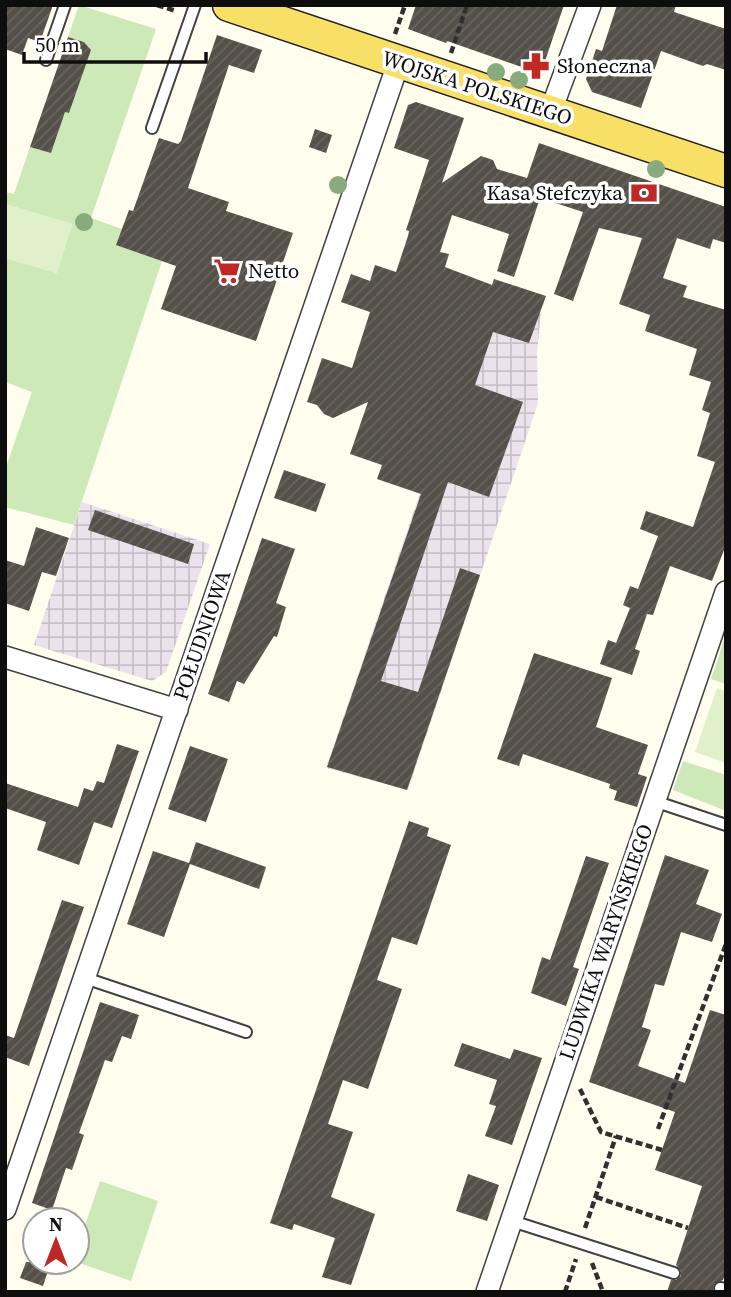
<svg xmlns="http://www.w3.org/2000/svg" width="731" height="1297" font-family="'Source Serif 4',serif">
	<defs>
		<pattern id="industrial-grid" width="8" height="8" patternUnits="userSpaceOnUse" patternTransform="scale(1.75)"><rect width="8" height="8" fill="#ece2ec"/><path d="M0 4h8M4 0v8" fill="none" stroke="#c9c1c9"/></pattern>
		<pattern id="building-hatch" width="6" height="6" patternUnits="userSpaceOnUse" patternTransform="scale(1.75)"><rect width="6" height="6" fill="#56504a"/><path d="M-1 1l2-2M0 6l6-6M5 7l2-2" fill="none" stroke="#696560"/></pattern>
	</defs>
	<rect width="100%" height="100%" fill="#fffdee"/>
	<path fill="url(#industrial-grid)" d="M488 294 541 312 537 352 538 403 408 790 326 768Z
		M82 502 210 544 166 672 152 681 34 645Z"/>
	<path fill="#cee9b8" d="M79 5 156 29 91 218 122 229 117 245 162 261 74 525 5 507V470L32 392 5 382V258L57 273 72 224 5 204V192L14 194 30 147 51 153 58 133 37 126 45 105 69 113 91 50 84 42 68 37Z
		M726 634V684L711 679Z
		M683 761 726 775V811L673 790Z
		M100 1181 158 1201 131 1281 76 1262 77 1249Z"/>
	<path fill="#e0f0ca" d="M5 204 72 224 57 273 5 258Z
		M717 688 726 691V763L695 752Z"/>
	<path fill="url(#building-hatch)" d="M5 5H53L40 42 28 38 22 55 5 49Z
		M416 5H564L543 67 533 71 447 41 446 43 408 29Z
		M617 5H676L674 12 726 29V70L707 64 703 66 661 51 641 108 592 92 586 79 596 49 602 51Z
		M217 35 262 50 254 73 229 65 188 188 229 202 226 211 293 233 256 341 161 309 176 266 116 245 129 210 133 211 159 138 178 144 181 141Z
		M68 37 84 42 91 50 69 113 65 112 51 153 30 147Z
		M416 102 464 118 442 183 481 156 493 160 497 169 527 178 539 143 726 207V243L713 239 710 249 677 238 663 278 687 286 683 297 726 310V545L712 581 670 566 653 615 647 614 635 649 640 651 632 675 600 664 608 640 616 643 630 608 623 605 630 586 638 589 658 536 640 529 646 511 693 527 715 462 697 456 710 413 702 410 711 382 689 375 697 349 645 331 650 315 619 304 642 238 599 228 573 301 554 294 583 212 540 198 514 277 497 271 509 234 452 215 440 252 449 254 445 267 492 285 494 279 546 296 529 343 493 332 475 385 523 402 489 497 448 482 381 681 418 692 460 568 480 575 407 790 327 767 421 494 377 479 382 465 350 454 368 402 333 418 324 414 317 405 307 402 322 358 352 368 370 312 341 302 351 274 370 281 375 265 396 272 408 236 409 231 406 230 429 160 394 148 408 105Z
		M315 129 332 135 326 153 309 147Z
		M284 470 326 484 316 512 274 498Z
		M95 510 194 544 188 564 88 530Z
		M36 527 69 538 56 576 42 572 29 611 5 603V560L24 566Z
		M262 538 295 549 276 603 286 607 277 637 274 636 244 684 237 681 229 702 208 694Z
		M534 653 612 678 596 727 648 745 638 774 647 777 637 807 614 800 617 791 609 788 610 784 523 754 519 766 497 759Z
		M117 744 139 751 112 828 94 822 79 865 37 850 46 822 5 808V783L78 807 84 788 93 791 97 781 104 783Z
		M190 746 228 759 206 822 168 809Z
		M409 821 429 828 427 836 451 845 417 945 392 937 377 980 402 989 368 1089 343 1080 328 1124 353 1132 331 1197 375 1214 351 1285 322 1277 335 1238 294 1224 292 1230 270 1223Z
		M196 842 266 867 259 889 190 864 164 937 127 924 153 851 189 863Z
		M665 855 709 870 696 904 722 914 712 942 681 932 664 986 655 984 642 1027 651 1030 638 1066 685 1083 710 1010 726 1015V1271L723 1280 714 1284 713 1292H667L671 1280H676L681 1276V1271L676 1265 702 1186 655 1170 675 1112 589 1082Z
		M586 856 609 863 573 967 579 969 566 1006 531 993 542 957 550 960Z
		M62 900 84 907 29 1066 5 1057V1035L14 1038Z
		M100 1002 139 1015 131 1039 122 1036 112 1062 105 1060 79 1133 84 1135 72 1170 66 1168 52 1210 32 1203Z
		M462 1043 510 1059 514 1049 542 1058 512 1145 485 1136 496 1106 489 1104 497 1080 454 1066Z
		M468 1174 499 1185 487 1221 456 1211Z
		M26 1262H51L43 1286 20 1278Z"/>
	<g fill="none" stroke-linecap="round" stroke-linejoin="round">
		<defs>
			<path id="service" d="M46 60 65 5
				M152 128 195 5
				M654 801 726 825
				M85 978 246 1032
				M512 1221 674 1273
				M720 1288 726 1289"/>
			<path id="minor" d="M550 113 590 5
				M5 657 177 710
				M5 1209 399 61
				M487 1292 726 592"/>
			<path id="primary" d="M229 5 726 171"/>
		</defs>
		<use href="#service" stroke="#414141" stroke-width="14"/>
		<use href="#minor" stroke="#414141" stroke-width="24"/>
		<use href="#primary" stroke="#1f1f1f" stroke-width="35"/>
		<path stroke="#303030" stroke-width="4.5" stroke-dasharray="7 3.5" stroke-linecap="butt" d="M157 5 176 11
			M395 34 405 5
			M451 53 467 5
			M580 1089 601 1132 662 1150
			M658 1129 726 944
			M596 1197 688 1228
			M585 1228 616 1136
			M592 1263 603 1292
			M565 1292 576 1259"/>
		<use href="#service" stroke="#fff" stroke-width="10"/>
		<use href="#minor" stroke="#fff" stroke-width="21"/>
		<use href="#primary" stroke="#f8df65" stroke-width="32"/>
	</g>
	<g fill="#89aa7c">
		<circle cx="496" cy="72" r="9"/>
		<circle cx="519" cy="80" r="9"/>
		<circle cx="656" cy="169" r="9"/>
		<circle cx="338" cy="185" r="9"/>
		<circle cx="84" cy="222" r="9"/>
	</g>
	<defs>
		<symbol id="pharmacy-bare" viewBox="-9 -9 18 18"><path d="M-2-6h4v4h4v4h-4v4h-4v-4h-4v-4h4Z" fill="#be2825" stroke="#fff" stroke-width="2.5" paint-order="stroke"/></symbol>
		<symbol id="bank-bare" viewBox="-9 -9 18 18"><path d="M-6-4H6V4H-6ZM0-2.3a2.3 2.3 0 1 0 0 4.6a2.3 2.3 0 1 0 0-4.6Z" fill="#be2825" stroke="#fff" stroke-width="2.5" paint-order="stroke"/></symbol>
		<symbol id="supermarket-bare" viewBox="-9 -9 18 18"><path d="M-6-5.5h2.5l.6 2H6L4.5 2H-2.5L-4.4-4H-6ZM-1.5 3.2a1.3 1.3 0 1 0 .1 0ZM3 3.2a1.3 1.3 0 1 0 .1 0Z" fill="#be2825" stroke="#fff" stroke-width="2.5" paint-order="stroke"/></symbol>
	</defs>
	<g fill-rule="evenodd">
		<use href="#pharmacy-bare" x="517" y="47" width="38" height="38"/>
		<use href="#bank-bare" x="625" y="174" width="38" height="38"/>
		<use href="#supermarket-bare" x="208" y="252" width="38" height="38"/>
	</g>
	<g text-anchor="middle" stroke-width="7" stroke-linejoin="round" paint-order="stroke">
		<g font-size="21" fill="#0e0e0e" stroke="#fff" text-anchor="start">
			<text x="557" y="73">Słoneczna</text>
			<text x="623" y="200" text-anchor="end">Kasa Stefczyka</text>
			<text x="248" y="278">Netto</text>
		</g>
		<g font-size="21" fill="#0e0e0e" stroke="#fff">
			<text transform="translate(477 88) rotate(18)" y="7">WOJSKA POLSKIEGO</text>
			<text transform="translate(202 635) rotate(-71)" y="7">POŁUDNIOWA</text>
			<text transform="translate(606 942) rotate(-71)" y="7">LUDWIKA WARYŃSKIEGO</text>
		</g>
	</g>
	<rect width="731" height="1297" fill="none" stroke="#0e0e0e" stroke-width="14"/>
	<g transform="translate(56 1241)"><circle r="33" fill="#ffffff" stroke="#9f9f9f" stroke-width="2"/>
	<path d="M0-5L12 26L0 18L-12 26Z" fill="#be2825"/>
	<text y="-10" font-size="19" font-weight="bold" text-anchor="middle" fill="#0e0e0e">N</text>
	</g>
	<path d="M24 52v10h182v-10" fill="none" stroke="#0e0e0e" stroke-width="3.5"/>
	<text x="35" y="52" font-size="21" fill="#0e0e0e" stroke="#ffffff" stroke-width="5" paint-order="stroke">50 m</text>
</svg>
